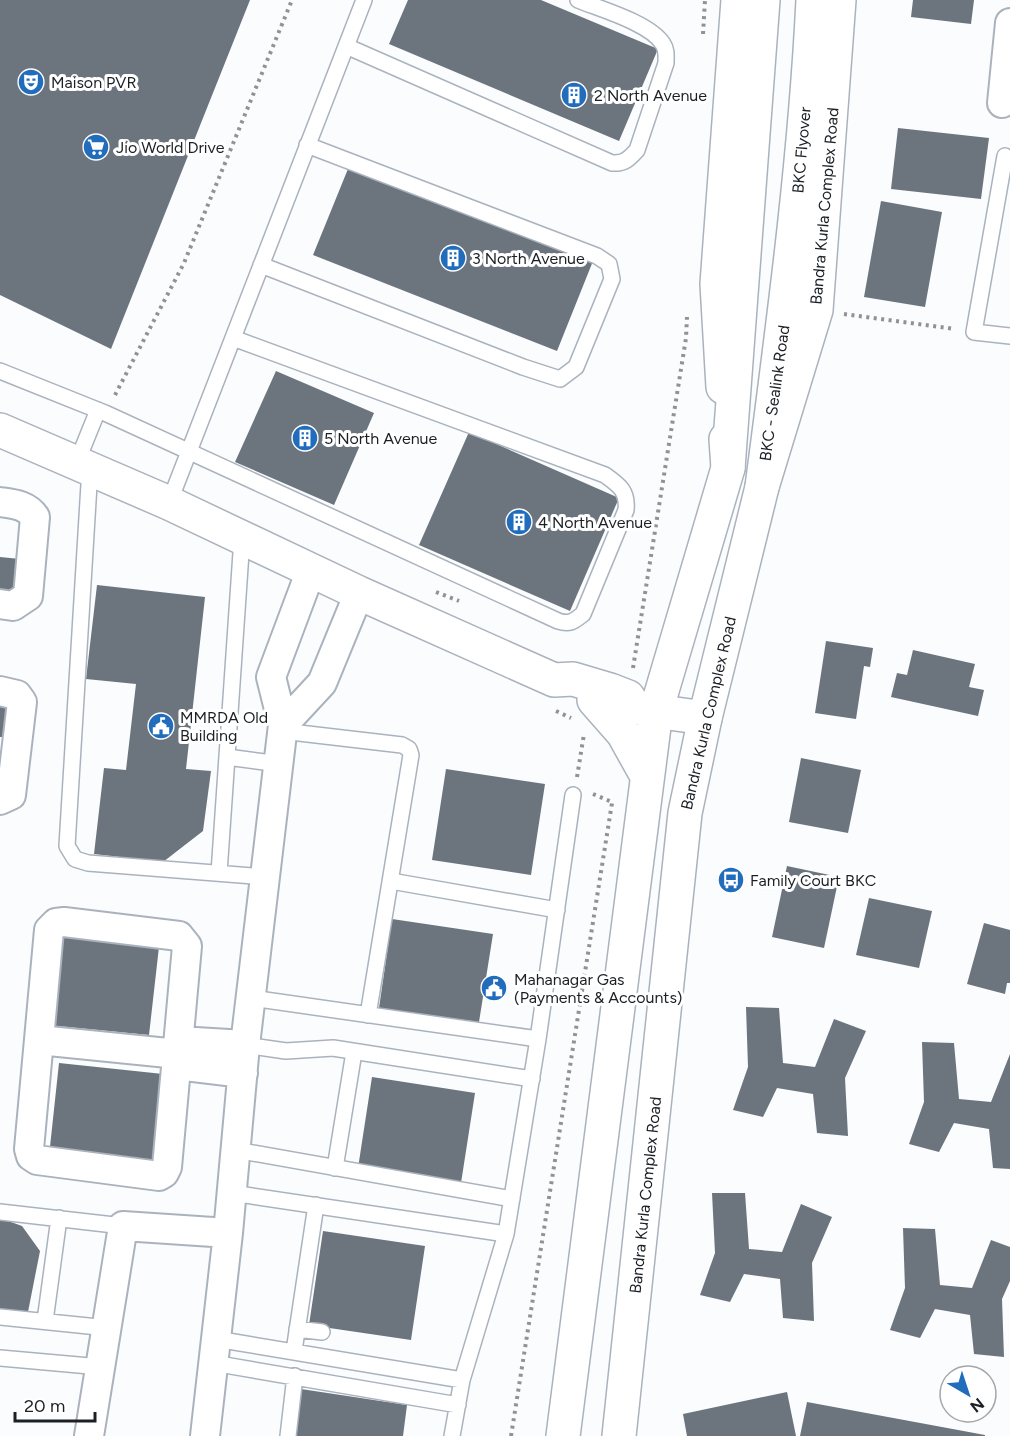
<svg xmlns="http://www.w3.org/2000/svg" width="1010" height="1436" font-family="Figtree,sans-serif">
	<rect width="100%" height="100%" fill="#fafcfe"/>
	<path fill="#6c747e" d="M0 0H250L111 349 0 295Z
		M408 0H541L658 49 619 141 389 44Z
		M913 0H974L971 24 911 17Z
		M898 128 989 138 981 199 891 189Z
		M350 164 593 261 557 351 313 255Z
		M881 201 942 212 925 307 864 297Z
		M276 371 374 413 334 505 235 462Z
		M469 432 619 498 570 611 419 545Z
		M0 557 20 559 16 592 0 590Z
		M97 585 205 597 186 769 211 771 203 831 163 862 94 854 104 768 126 770 136 684 86 679Z
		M826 641 873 648 870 667 864 666 856 719 815 713Z
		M913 650 975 664 969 687 984 690 978 716 891 697 897 673 907 675Z
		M0 699 12 701 8 737H0Z
		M801 758 861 770 848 833 789 822Z
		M446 769 545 784 531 875 432 860Z
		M787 866 839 877 824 948 772 937Z
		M869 898 932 911 919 968 856 955Z
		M392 919 493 934 479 1022 379 1008Z
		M984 923 1010 930V983H1007L1005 994 967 984Z
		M58 928 160 938 149 1035 47 1025Z
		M746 1007 779 1008 783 1063 815 1067 834 1019 866 1031 845 1078 848 1136 817 1133 813 1094 777 1088 763 1117 733 1110 748 1067Z
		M922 1042 954 1043 959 1099 991 1102 1010 1054V1169L993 1168 989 1129 954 1123 939 1152 909 1144 924 1102Z
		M59 1063 163 1074 153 1166 49 1156Z
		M372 1077 475 1093 461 1183 358 1168Z
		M712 1193H745L749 1249 782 1252 801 1204 832 1217 812 1263 814 1321 783 1318 780 1279 744 1274 730 1302 700 1295 715 1253Z
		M0 1218 22 1226 40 1251 27 1317 0 1313Z
		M903 1228 935 1229 940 1285 972 1288 991 1240 1010 1247V1281L1002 1299 1004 1357 974 1354 970 1315 935 1309 920 1338 890 1330 905 1288Z
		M323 1231 425 1246 411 1340 309 1325Z
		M301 1389 407 1405 403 1436H294Z
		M787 1392 796 1436H687L683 1414Z
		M807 1402 985 1435V1436H800Z"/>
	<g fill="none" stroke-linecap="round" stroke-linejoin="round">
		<defs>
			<path id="service" d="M346 46 612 163C624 164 629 159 637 150L666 63C666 56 667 50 663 44 650 23 600 9 578 0
				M1005 156 974 332 1010 336
				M261 265 523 367 560 379 576 367 612 279 609 264 597 256 307 145
				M0 371 105 413 558 621C570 625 574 621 583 614L626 510C628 491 619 485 605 475L233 338
				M77 462 98 410
				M90 468 67 846 75 859 88 863 266 877
				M169 503 364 0
				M282 731 402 745 409 749 411 755 368 1015
				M227 757 279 764
				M219 873 242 538
				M391 881 557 910
				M251 998 538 1039
				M245 1045 286 1051 333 1048 532 1079
				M236 1150 512 1199
				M335 1168 354 1052
				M232 1193 506 1234
				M0 1212 123 1226
				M0 1317 108 1328
				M45 1321 59 1218
				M297 1329 322 1332
				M216 1339 462 1380
				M294 1351 316 1205
				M0 1358 101 1367
				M213 1363 458 1405
				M288 1436 295 1376
				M452 1436 462 1380 506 1234 538 1039 573 795"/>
			<path id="minor" d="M1002 103 1010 23
				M0 502C14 504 27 505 35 517L28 596 13 606 0 604
				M0 691 17 695 22 702 11 795 0 800
				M283 725 322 683 359 593
				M64 922 179 936 187 946 167 1167 164 1173 159 1176 37 1160 31 1156 29 1149 49 930 56 923Z
				M39 1040 178 1054
				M179 1041 245 1045
				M177 1065 243 1073
				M89 1436 123 1226 228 1233
				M205 1436 228 1233 245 1045 283 725 271 677 311 570"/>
			<path id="tertiary" d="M0 430 169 503 359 593 554 680 573 679 610 690 628 697 633 705
				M630 706 633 705 647 710 705 718"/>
			<path id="primary" d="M723 387 717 284 738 0
				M594 700 623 733 647 776
				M563 1436 656 711 728 468 726 439
				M619 1436 685 813 705 718 762 487 816 310 839 0"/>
			<path id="motorway" d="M728 468 763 0
				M762 487C783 325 805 163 813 0"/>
		</defs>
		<use href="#service" stroke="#aab3bd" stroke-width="18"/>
		<use href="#minor" stroke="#aab3bd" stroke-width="32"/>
		<use href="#tertiary" stroke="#aab3bd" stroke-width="36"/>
		<use href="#primary" stroke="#aab3bd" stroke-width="36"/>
		<use href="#motorway" stroke="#aab3bd" stroke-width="36"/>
		<path stroke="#909396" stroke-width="4" stroke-dasharray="3 4.5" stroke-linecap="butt" d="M703 34 705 0
			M844 314 955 329
			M115 395 184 263 292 0
			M436 592 459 601
			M633 668 686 338 687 317
			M556 711 571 718
			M577 777 584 734
			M593 794 612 802
			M511 1436 612 803"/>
		<use href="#service" stroke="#fff" stroke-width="15"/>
		<use href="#minor" stroke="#fff" stroke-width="28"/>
		<use href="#tertiary" stroke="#fff" stroke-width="33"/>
		<use href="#primary" stroke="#fff" stroke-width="33"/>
		<use href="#motorway" stroke="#fff" stroke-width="33"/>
	</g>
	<defs>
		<symbol id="theatre-disc" viewBox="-11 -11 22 22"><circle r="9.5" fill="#216dbc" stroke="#fff"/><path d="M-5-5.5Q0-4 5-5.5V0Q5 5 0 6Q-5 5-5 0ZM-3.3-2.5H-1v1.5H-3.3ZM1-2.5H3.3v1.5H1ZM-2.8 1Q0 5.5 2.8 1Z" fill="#fff"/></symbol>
		<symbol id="building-disc" viewBox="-11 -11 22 22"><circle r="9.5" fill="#216dbc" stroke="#fff"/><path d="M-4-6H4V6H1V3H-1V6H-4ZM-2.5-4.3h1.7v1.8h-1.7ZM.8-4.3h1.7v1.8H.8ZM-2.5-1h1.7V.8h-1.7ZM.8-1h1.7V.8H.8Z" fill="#fff"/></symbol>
		<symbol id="supermarket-disc" viewBox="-11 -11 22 22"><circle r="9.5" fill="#216dbc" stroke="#fff"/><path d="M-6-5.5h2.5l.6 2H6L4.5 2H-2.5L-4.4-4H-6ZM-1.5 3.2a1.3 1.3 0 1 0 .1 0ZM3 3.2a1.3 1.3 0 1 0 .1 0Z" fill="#fff"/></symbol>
		<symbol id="civic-disc" viewBox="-11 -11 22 22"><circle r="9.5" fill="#216dbc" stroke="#fff"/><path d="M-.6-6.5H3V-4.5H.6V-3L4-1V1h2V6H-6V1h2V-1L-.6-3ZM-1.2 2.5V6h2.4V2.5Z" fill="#fff"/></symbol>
		<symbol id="bus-disc" viewBox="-11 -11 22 22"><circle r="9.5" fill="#216dbc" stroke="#fff"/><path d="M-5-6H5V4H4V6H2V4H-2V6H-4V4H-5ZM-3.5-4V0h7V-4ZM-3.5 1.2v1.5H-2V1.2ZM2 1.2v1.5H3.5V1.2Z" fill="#fff"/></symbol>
	</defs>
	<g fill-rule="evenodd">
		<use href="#theatre-disc" x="16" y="67" width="30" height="30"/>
		<use href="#building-disc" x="559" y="80" width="30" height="30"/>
		<use href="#supermarket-disc" x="81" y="132" width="30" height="30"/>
		<use href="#building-disc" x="438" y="243" width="30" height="30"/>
		<use href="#building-disc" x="290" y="423" width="30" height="30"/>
		<use href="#building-disc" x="504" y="507" width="30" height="30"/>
		<use href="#civic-disc" x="146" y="711" width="30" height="30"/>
		<use href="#bus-disc" x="716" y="865" width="30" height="30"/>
		<use href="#civic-disc" x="479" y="973" width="30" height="30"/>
	</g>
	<g text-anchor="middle" stroke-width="6" stroke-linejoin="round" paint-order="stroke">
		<g font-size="16" fill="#1c2024" stroke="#fff" text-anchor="start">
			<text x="51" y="88">Maison PVR</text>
			<text x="594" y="101">2 North Avenue</text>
			<text x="116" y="153">Jio World Drive</text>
			<text x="472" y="264">3 North Avenue</text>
			<text x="324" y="444">5 North Avenue</text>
			<text x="538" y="528">4 North Avenue</text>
			<text x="180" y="723">MMRDA Old<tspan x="180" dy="18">Building</tspan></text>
			<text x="750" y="886">Family Court BKC</text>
			<text x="514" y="985">Mahanagar Gas<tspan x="514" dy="18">(Payments &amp; Accounts)</tspan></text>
		</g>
		<g font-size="16" fill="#1c2024" stroke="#fff">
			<text transform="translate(801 150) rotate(-85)" y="6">BKC Flyover</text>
			<text transform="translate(824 206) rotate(-85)" y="6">Bandra Kurla Complex Road</text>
			<text transform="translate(774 393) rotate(-82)" y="6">BKC - Sealink Road</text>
			<text transform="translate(708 713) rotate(-77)" y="6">Bandra Kurla Complex Road</text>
			<text transform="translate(645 1195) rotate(-84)" y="6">Bandra Kurla Complex Road</text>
		</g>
	</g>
	<g transform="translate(968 1394) rotate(141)"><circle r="28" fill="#ffffff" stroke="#a4a6a7" stroke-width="1.5"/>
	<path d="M0-4.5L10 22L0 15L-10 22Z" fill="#216dbc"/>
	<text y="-9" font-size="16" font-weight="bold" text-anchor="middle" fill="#1c2024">N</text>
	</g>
	<path d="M15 1412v9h80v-9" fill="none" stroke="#1c2024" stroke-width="3"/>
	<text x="24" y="1412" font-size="18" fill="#1c2024" stroke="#ffffff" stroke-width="4.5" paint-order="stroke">20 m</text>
</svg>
